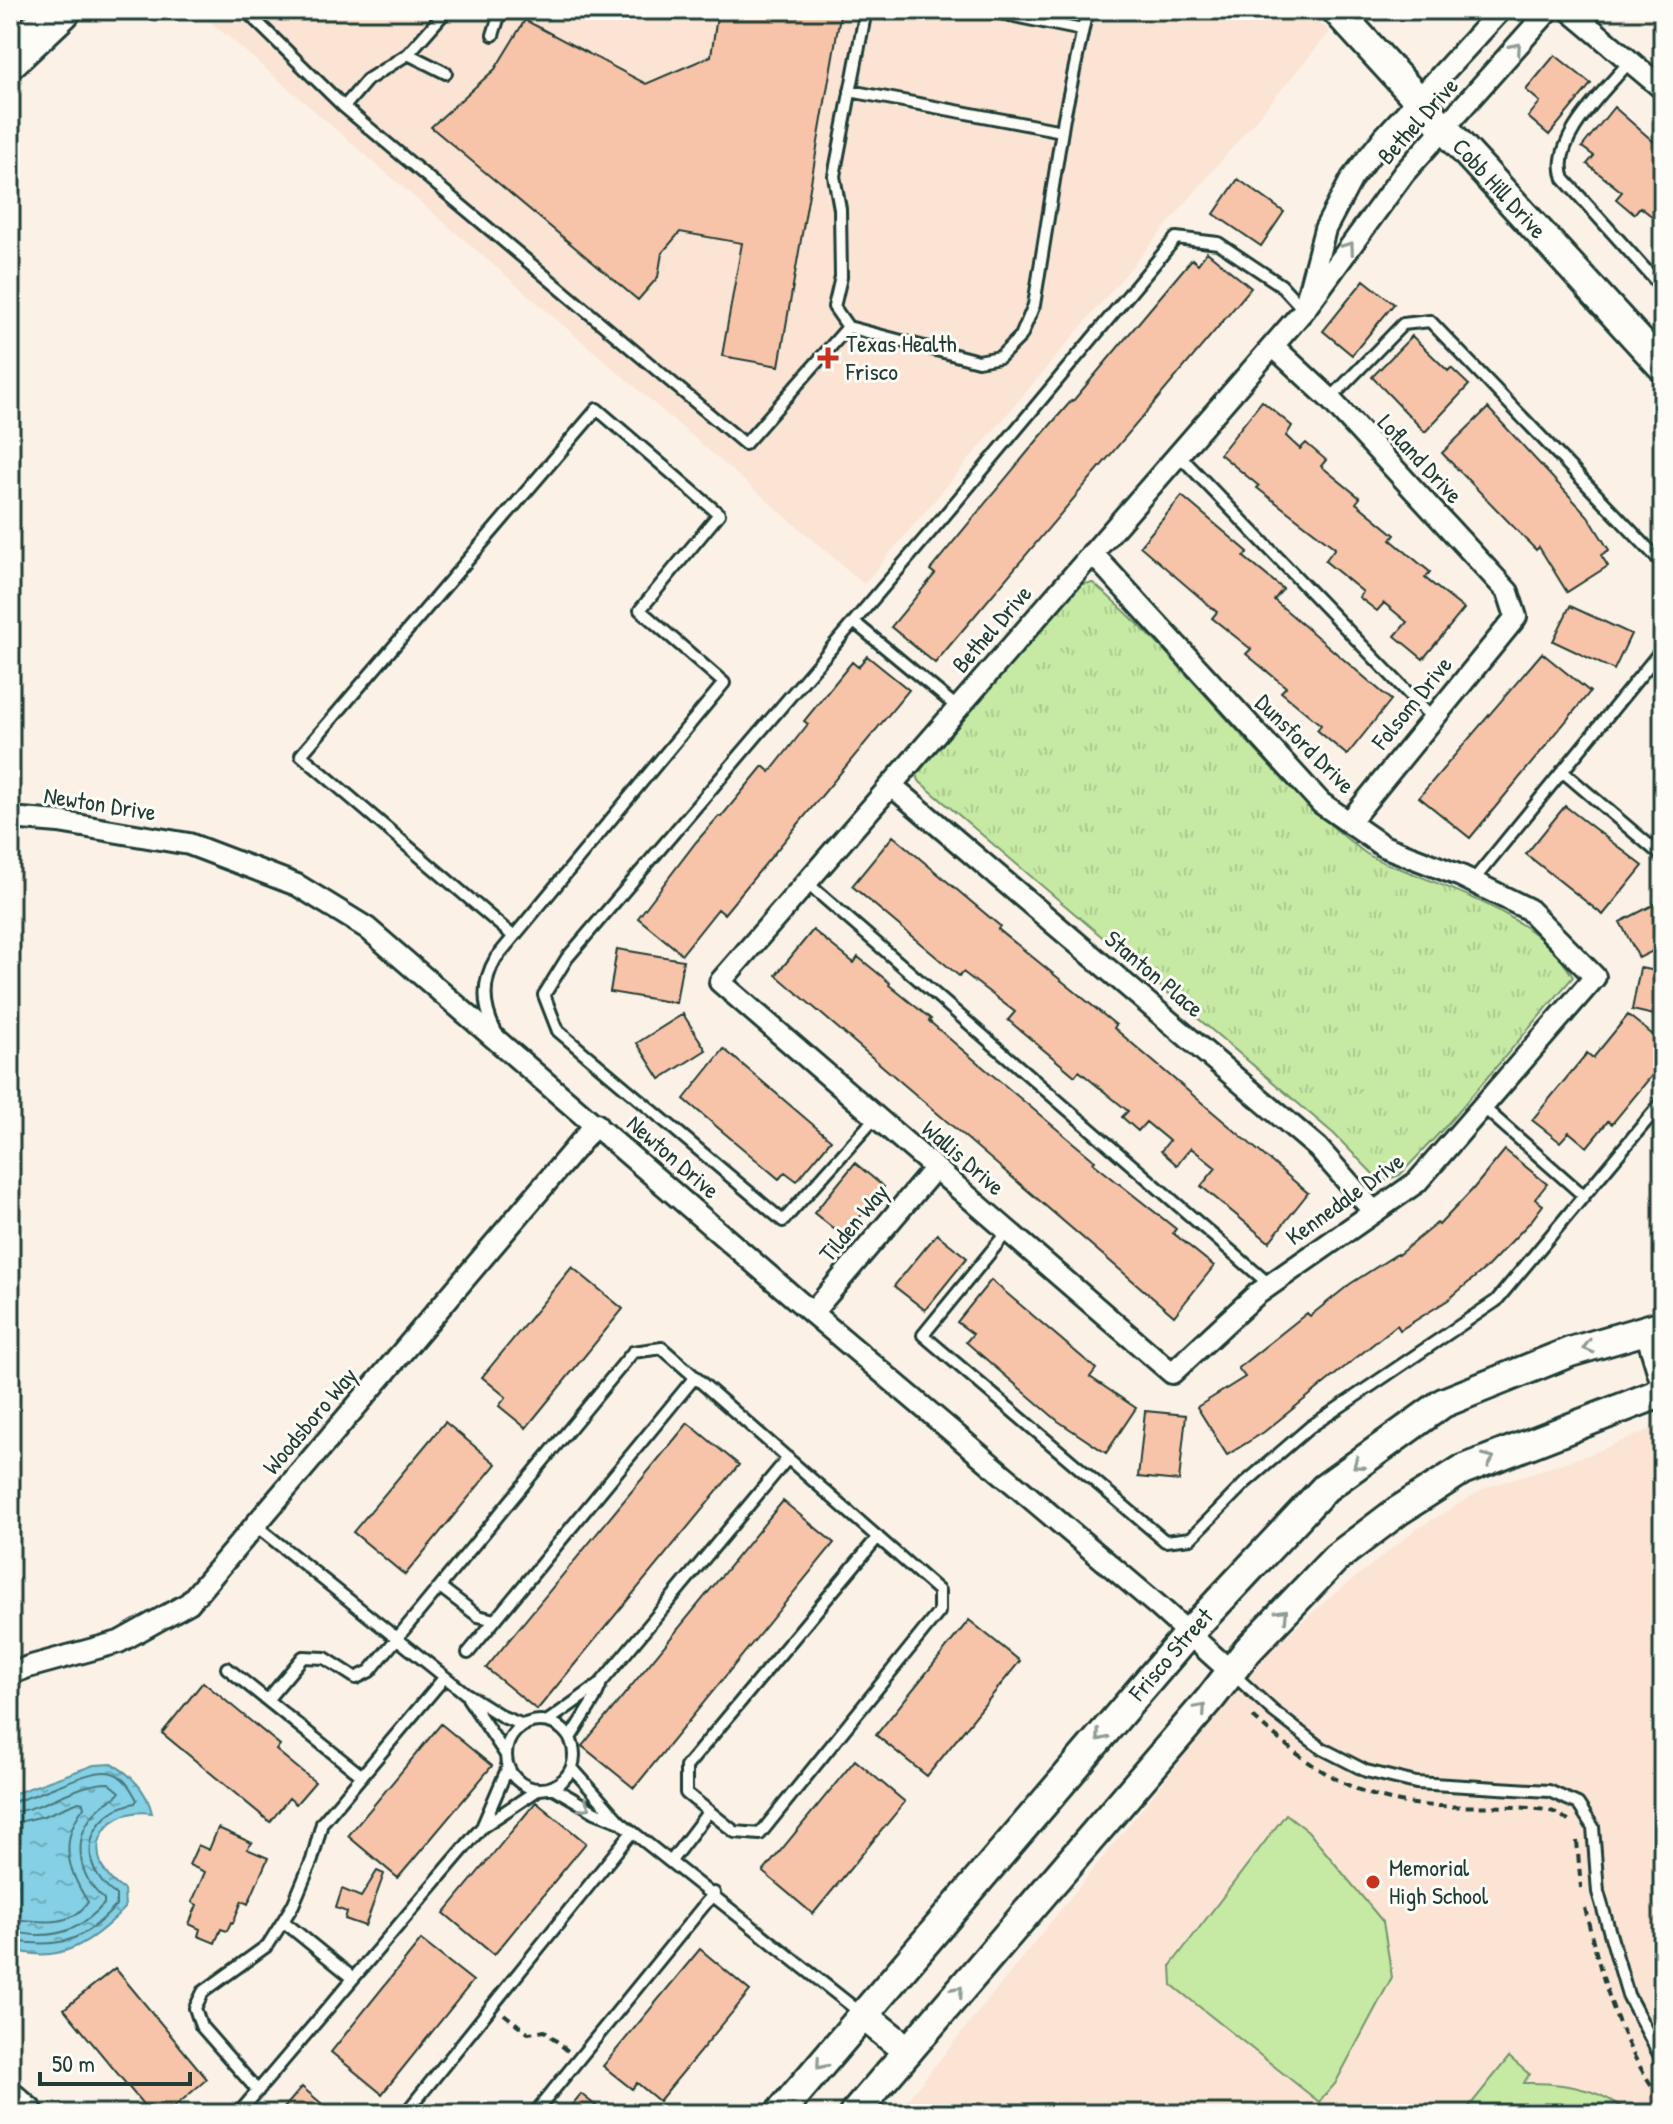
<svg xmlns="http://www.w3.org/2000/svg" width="1673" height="2124" font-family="'Patrick Hand',sans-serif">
	<defs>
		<pattern id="park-tufts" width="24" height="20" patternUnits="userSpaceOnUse" patternTransform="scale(2)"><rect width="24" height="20" fill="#c6eaa4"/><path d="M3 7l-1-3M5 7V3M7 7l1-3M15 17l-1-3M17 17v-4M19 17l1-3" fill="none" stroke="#aaca8e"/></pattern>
		<pattern id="water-ripples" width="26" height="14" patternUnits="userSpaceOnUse" patternTransform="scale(2)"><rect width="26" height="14" fill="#85d0e5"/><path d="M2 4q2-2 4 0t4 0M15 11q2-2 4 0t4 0" fill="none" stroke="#6caaba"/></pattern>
	</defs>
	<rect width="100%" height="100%" fill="#fcf1e7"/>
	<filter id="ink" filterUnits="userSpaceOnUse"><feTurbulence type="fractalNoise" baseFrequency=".0125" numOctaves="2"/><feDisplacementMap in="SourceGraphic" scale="16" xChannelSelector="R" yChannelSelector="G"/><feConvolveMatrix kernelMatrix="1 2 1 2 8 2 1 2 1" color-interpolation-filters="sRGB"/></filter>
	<g filter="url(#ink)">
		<path fill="#fbe4d4" d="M197 10H1309L1330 32 864 584Z
			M1663 1424V2114H896L1269 1651 1328 1599 1415 1530 1485 1488 1593 1453Z"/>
		<path fill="url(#park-tufts)" stroke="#72946c" stroke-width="2" d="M1093 583C1191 665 1262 775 1364 852 1377 862 1398 867 1414 874 1472 897 1539 920 1573 977L1444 1128 1400 1175 1381 1182 1334 1134 920 782 916 775 1078 584Z"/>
		<path fill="#c6eaa4" stroke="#72946c" stroke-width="2" d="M1286 1814 1308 1831 1383 1922 1392 1977 1335 2084 1319 2102 1172 1985 1171 1965Z
			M1509 2057 1529 2074 1524 2083C1561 2082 1602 2088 1630 2114H1463Z
			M1049 2103 1061 2114H992L1000 2105Z"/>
		<path fill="url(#water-ripples)" stroke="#5c959e" stroke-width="2" d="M112 1764C131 1774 147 1791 152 1813 98 1806 78 1861 124 1890L125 1908C94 1941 58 1967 10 1948V1795L94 1765Z"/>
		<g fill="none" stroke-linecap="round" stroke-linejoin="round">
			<path stroke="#48787b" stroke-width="2" d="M10 1802C37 1799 90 1766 112 1773 124 1776 131 1789 137 1800L135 1803C85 1813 75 1866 116 1895V1906C81 1944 59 1947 10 1941
				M10 1812C45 1810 74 1783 109 1783L120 1792C115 1799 107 1801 100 1808 71 1833 76 1876 104 1899V1904C85 1925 65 1936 36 1935 27 1935 19 1932 10 1931
				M10 1824 44 1816 79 1802 83 1803 84 1807C58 1841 68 1871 88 1902 70 1930 37 1920 10 1919"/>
		</g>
		<path fill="#f8c4a9" stroke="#1f3d34" stroke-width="2" d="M718 10H841L779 366 722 356 742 243 680 232 662 253 658 277 638 300 431 127 495 69 525 20 646 84 711 56Z
			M1555 55 1591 84 1549 135 1528 117 1540 102 1526 90Z
			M1614 107 1663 150V225L1640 207 1634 214 1616 199 1622 192 1587 164 1594 156 1582 147Z
			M1238 179 1284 212 1261 246 1214 214Z
			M1207 252 1251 288 935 663 891 627 935 574 930 570 1040 437 1072 400 1073 401 1192 259 1198 264Z
			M1364 280 1394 304 1352 355 1323 331Z
			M1412 336 1448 371 1451 368 1469 385 1425 432 1372 377Z
			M1262 401 1292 426 1286 436 1300 449 1306 443 1326 460 1321 466 1360 498 1356 503 1395 535 1391 540 1430 572 1425 578 1464 609 1423 659 1395 636 1407 622 1384 603 1377 611 1359 597 1363 592 1325 561 1335 548 1257 488 1259 486 1220 454Z
			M1488 408 1588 516 1609 550 1601 555 1608 566 1567 592 1539 547 1536 550 1442 453Z
			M1182 496 1248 552 1244 557 1283 589 1274 600 1391 700 1347 755 1317 730 1321 725 1281 692 1286 687 1246 654 1251 649 1212 618 1217 612 1140 546Z
			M1570 606 1631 634 1614 670 1553 641Z
			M1542 653 1590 692 1470 838 1419 797Z
			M867 656 909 690 724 914 718 909 682 954 638 918 696 842 719 816 721 817 763 766 770 772 808 724 804 721 852 662 858 667Z
			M1565 806 1643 866 1603 915 1526 854Z
			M893 836 1000 926 998 929 1116 1025 1114 1028 1308 1193 1269 1242 1201 1186 1216 1168 1191 1148 1177 1165 1161 1151 1169 1141 1146 1122 1138 1131 1122 1117 1128 1111 1079 1071 1075 1076 1008 1020 1015 1012 963 972 959 976 852 886Z
			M1663 900V946L1639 958 1620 922Z
			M813 930 854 963 858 957 890 983 889 985 931 1019 929 1021 959 1047 1095 1161 1093 1163 1176 1229 1173 1233 1214 1266 1174 1316 776 975Z
			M617 949 683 960 676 1003 610 992Z
			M1640 968 1663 972V1017L1632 1010Z
			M683 1014 706 1050 660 1079 637 1043Z
			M1628 1015 1663 1043V1062L1612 1124 1608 1121 1587 1147 1569 1132 1560 1142 1532 1120 1587 1053 1593 1058Z
			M724 1049 831 1140 797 1181 785 1172 779 1179 684 1099Z
			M1505 1150 1547 1184 1535 1199 1543 1205 1531 1221 1488 1266 1448 1300 1400 1330 1397 1325 1264 1432 1227 1455 1197 1407 1245 1377 1238 1368 1307 1313 1310 1316 1350 1284 1397 1254 1398 1255 1437 1223 1439 1225 1473 1189Z
			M855 1163 884 1187 844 1237 814 1213Z
			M937 1234 967 1258 925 1310 894 1286Z
			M572 1267 623 1309 526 1428 499 1406 506 1397 482 1377Z
			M991 1280 1096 1369 1090 1377 1136 1408 1106 1453 1058 1421 966 1342 973 1334 957 1322Z
			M1145 1411 1186 1415 1179 1481 1138 1477Z
			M445 1422 496 1464 405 1575 353 1532Z
			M688 1423 739 1465 537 1710 486 1668Z
			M783 1501 834 1543 634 1788 582 1746Z
			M969 1620 1020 1661 927 1776 876 1735Z
			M203 1682 280 1745 276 1750 315 1782 296 1804 289 1798 270 1822 162 1733Z
			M441 1724 492 1766 398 1878 348 1836Z
			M855 1760 905 1802 813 1914 763 1872Z
			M536 1802 586 1843 494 1955 444 1913Z
			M218 1828 252 1843 247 1849 268 1858 248 1904 242 1901 233 1923 231 1922 227 1931 221 1929 215 1943 198 1936 200 1929 189 1924 197 1905 192 1902 205 1872 189 1865 198 1845 209 1850Z
			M377 1871 384 1874 365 1926 345 1919 347 1912 336 1908 342 1889 361 1897Z
			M421 1940 473 1981 382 2094 331 2052Z
			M700 1949 750 1991 659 2101 637 2083 632 2089 603 2066Z
			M115 1968 207 2079 166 2114H151L64 2009Z
			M302 2087 334 2114H279Z
			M581 2094 606 2114H564Z"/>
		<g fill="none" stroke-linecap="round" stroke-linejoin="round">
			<defs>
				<path id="lane" d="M245 10 344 107 367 80 408 54 447 10
					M866 10 834 176 840 209 841 277 834 307 848 327 978 361 1000 357 1021 336 1034 305 1064 118 1087 10
					M985 10 1082 30
					M493 35 501 10
					M408 54 446 73
					M1630 61C1607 89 1549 140 1564 179L1663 289
					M850 91 1062 131
					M344 107 745 444 848 327
					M1330 399 1403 324 1430 321 1663 564
					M1178 454 1433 719
					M854 622 958 708
					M1562 771 1663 857
					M806 882 1270 1285
					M1472 882 1663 648
					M497 1034C483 1009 481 983 496 958L724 683 640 610 719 514 597 409 301 755 513 936
					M1483 1107 1584 1196
					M876 1117 783 1221 558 1031 544 995 567 958 956 502 1176 238 1218 243 1281 285 1304 310
					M1007 1232 923 1335 1165 1541 1191 1538 1245 1483 1310 1427 1496 1301 1663 1101
					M255 1525 465 1693 503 1717 523 1725
					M440 1587 478 1616 495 1620
					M468 1653 695 1377
					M227 1668 362 1776
					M1233 1674 1273 1711 1321 1748 1366 1771 1416 1783 1549 1791 1578 1804 1593 1827 1598 1892 1628 1995 1663 2062
					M468 1698 506 1755
					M267 1700 303 1657 325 1658 356 1678 370 1671 633 1352 662 1348 939 1591V1612L760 1834 735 1832 686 1793V1767L878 1537
					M548 1721 600 1684 788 1458
					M506 1755a34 34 0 1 1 68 0a34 34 0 1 1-68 0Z
					M570 1738 594 1700 600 1686
					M572 1768 620 1822 862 2014
					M552 1787 595 1812 618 1821
					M483 1825 508 1767
					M671 1861 709 1811
					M283 1921 353 1978
					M258 2091 201 2026 195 2008 203 1992 268 1945 293 1905 312 1860 322 1823 444 1678
					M238 2114 482 1827 539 1789
					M405 2114 632 1832
					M534 2114 714 1893"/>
				<path id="street" d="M1569 10 1663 89
					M1307 298 1325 229 1352 178 1385 136 1501 10
					M1273 346 1330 399 1508 592 1516 617 1349 822
					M1092 553 1321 803 1383 846 1461 876 1528 909 1595 977 1417 1182 1257 1294 1172 1373 720 982 1304 310 1404 173 1549 10
					M891 785 1318 1148 1374 1212
					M10 818 59 822 189 844 297 885 367 928 812 1313 1157 1605 1231 1672
					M812 1313 935 1168
					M10 1674 28 1667 119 1642 189 1603 596 1124"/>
				<g id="secondary">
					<path id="s1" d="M1336 10 1663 367"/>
					<path d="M1650 1331 1663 1374"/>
					<path d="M863 2015 908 2051"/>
					<path id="s2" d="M779 2114 1188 1634 1325 1488 1443 1403 1570 1352 1663 1325"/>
					<path d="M854 2114 1210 1699 1248 1650 1336 1558 1398 1511 1462 1470 1663 1392"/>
				</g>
				<path id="primary" d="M10 2099 27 2114"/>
				<path id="highway" d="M10 58 61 10"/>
			</defs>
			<use href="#lane" stroke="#1f3d34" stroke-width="16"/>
			<use href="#street" stroke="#1f3d34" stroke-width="26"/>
			<use href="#secondary" stroke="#1f3d34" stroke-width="34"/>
			<use href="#primary" stroke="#1f3d34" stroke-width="38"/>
			<use href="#highway" stroke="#1f3d34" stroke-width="44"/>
			<path stroke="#1f3d34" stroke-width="4" stroke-dasharray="8 6" stroke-linecap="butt" d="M1253 1717C1288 1748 1324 1778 1370 1794 1428 1815 1487 1801 1546 1810 1557 1812 1565 1817 1572 1825
				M1577 1841 1581 1888
				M1585 1908C1601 1976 1619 2045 1663 2101
				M504 2014 528 2033 545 2031 569 2052"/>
			<use href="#lane" stroke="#fdfcf7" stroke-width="10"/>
			<use href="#street" stroke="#fdfcf7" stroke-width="20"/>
			<use href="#secondary" stroke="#fdfcf7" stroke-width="28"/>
			<use href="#primary" stroke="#fdfcf7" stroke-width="32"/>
			<use href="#highway" stroke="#fdfcf7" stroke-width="38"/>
		</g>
		<defs><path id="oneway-chevron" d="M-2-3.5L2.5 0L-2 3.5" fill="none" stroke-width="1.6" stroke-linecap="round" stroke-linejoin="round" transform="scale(2)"/></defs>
		<g stroke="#8e9c96">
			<use href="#oneway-chevron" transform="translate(1516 48) rotate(-49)"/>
			<use href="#oneway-chevron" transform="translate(1349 247) rotate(-54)"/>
			<use href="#oneway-chevron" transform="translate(1588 1347) rotate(165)"/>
			<use href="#oneway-chevron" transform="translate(1489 1459) rotate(-23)"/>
			<use href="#oneway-chevron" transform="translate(1358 1464) rotate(144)"/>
			<use href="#oneway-chevron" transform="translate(1283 1614) rotate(-46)"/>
			<use href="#oneway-chevron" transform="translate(1201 1709) rotate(-49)"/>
			<use href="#oneway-chevron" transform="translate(1101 1736) rotate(130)"/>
			<use href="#oneway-chevron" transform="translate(585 1806) rotate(29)"/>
			<use href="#oneway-chevron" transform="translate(958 1991) rotate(-49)"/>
			<use href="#oneway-chevron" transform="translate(821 2064) rotate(130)"/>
		</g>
	</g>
	<g fill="#c8321e" stroke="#fdfcf7" stroke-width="3">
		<path d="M824 346h8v8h8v8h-8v8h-8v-8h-8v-8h8z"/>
		<circle cx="1373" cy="1882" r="8"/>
	</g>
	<g text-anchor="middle" stroke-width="6" stroke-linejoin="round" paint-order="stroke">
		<g font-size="24" fill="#1f3d34" stroke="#fdfcf7">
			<text transform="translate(1418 121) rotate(-48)" y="8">Bethel Drive</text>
			<text dy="8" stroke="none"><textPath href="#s1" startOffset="242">Cobb Hill Drive</textPath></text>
			<text transform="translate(1420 459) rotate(47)" y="8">Lofland Drive</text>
			<text transform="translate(992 629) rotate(-49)" y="8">Bethel Drive</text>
			<text transform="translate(1412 703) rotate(-51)" y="8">Folsom Drive</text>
			<text transform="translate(1305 744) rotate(45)" y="8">Dunsford Drive</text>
			<text transform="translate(100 804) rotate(9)" y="8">Newton Drive</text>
			<text transform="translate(1154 974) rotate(40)" y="8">Stanton Place</text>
			<text transform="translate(673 1157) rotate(41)" y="8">Newton Drive</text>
			<text transform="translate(963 1158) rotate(41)" y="8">Wallis Drive</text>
			<text transform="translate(1345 1199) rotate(-36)" y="8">Kennedale Drive</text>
			<text transform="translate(854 1223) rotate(-50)" y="8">Tilden Way</text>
			<text transform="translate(310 1421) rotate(-50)" y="8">Woodsboro Way</text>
			<text dy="8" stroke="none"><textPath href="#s2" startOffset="604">Frisco Street</textPath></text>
		</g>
		<g font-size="24" fill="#1f3d34" stroke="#fdfcf7" text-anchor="start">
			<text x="846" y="352">Texas Health<tspan x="846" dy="28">Frisco</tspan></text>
			<text x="1389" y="1876">Memorial<tspan x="1389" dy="28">High School</tspan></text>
		</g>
	</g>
	<rect width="1673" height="2124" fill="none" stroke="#fdfcf7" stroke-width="40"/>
	<rect x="20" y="20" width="1633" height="2084" fill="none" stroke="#1f3d34" stroke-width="3" filter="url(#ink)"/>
	<path d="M40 2072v12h150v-12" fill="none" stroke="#1f3d34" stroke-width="4"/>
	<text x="52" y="2072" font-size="24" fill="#1f3d34" stroke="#fdfcf7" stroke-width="6" paint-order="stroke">50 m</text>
</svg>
